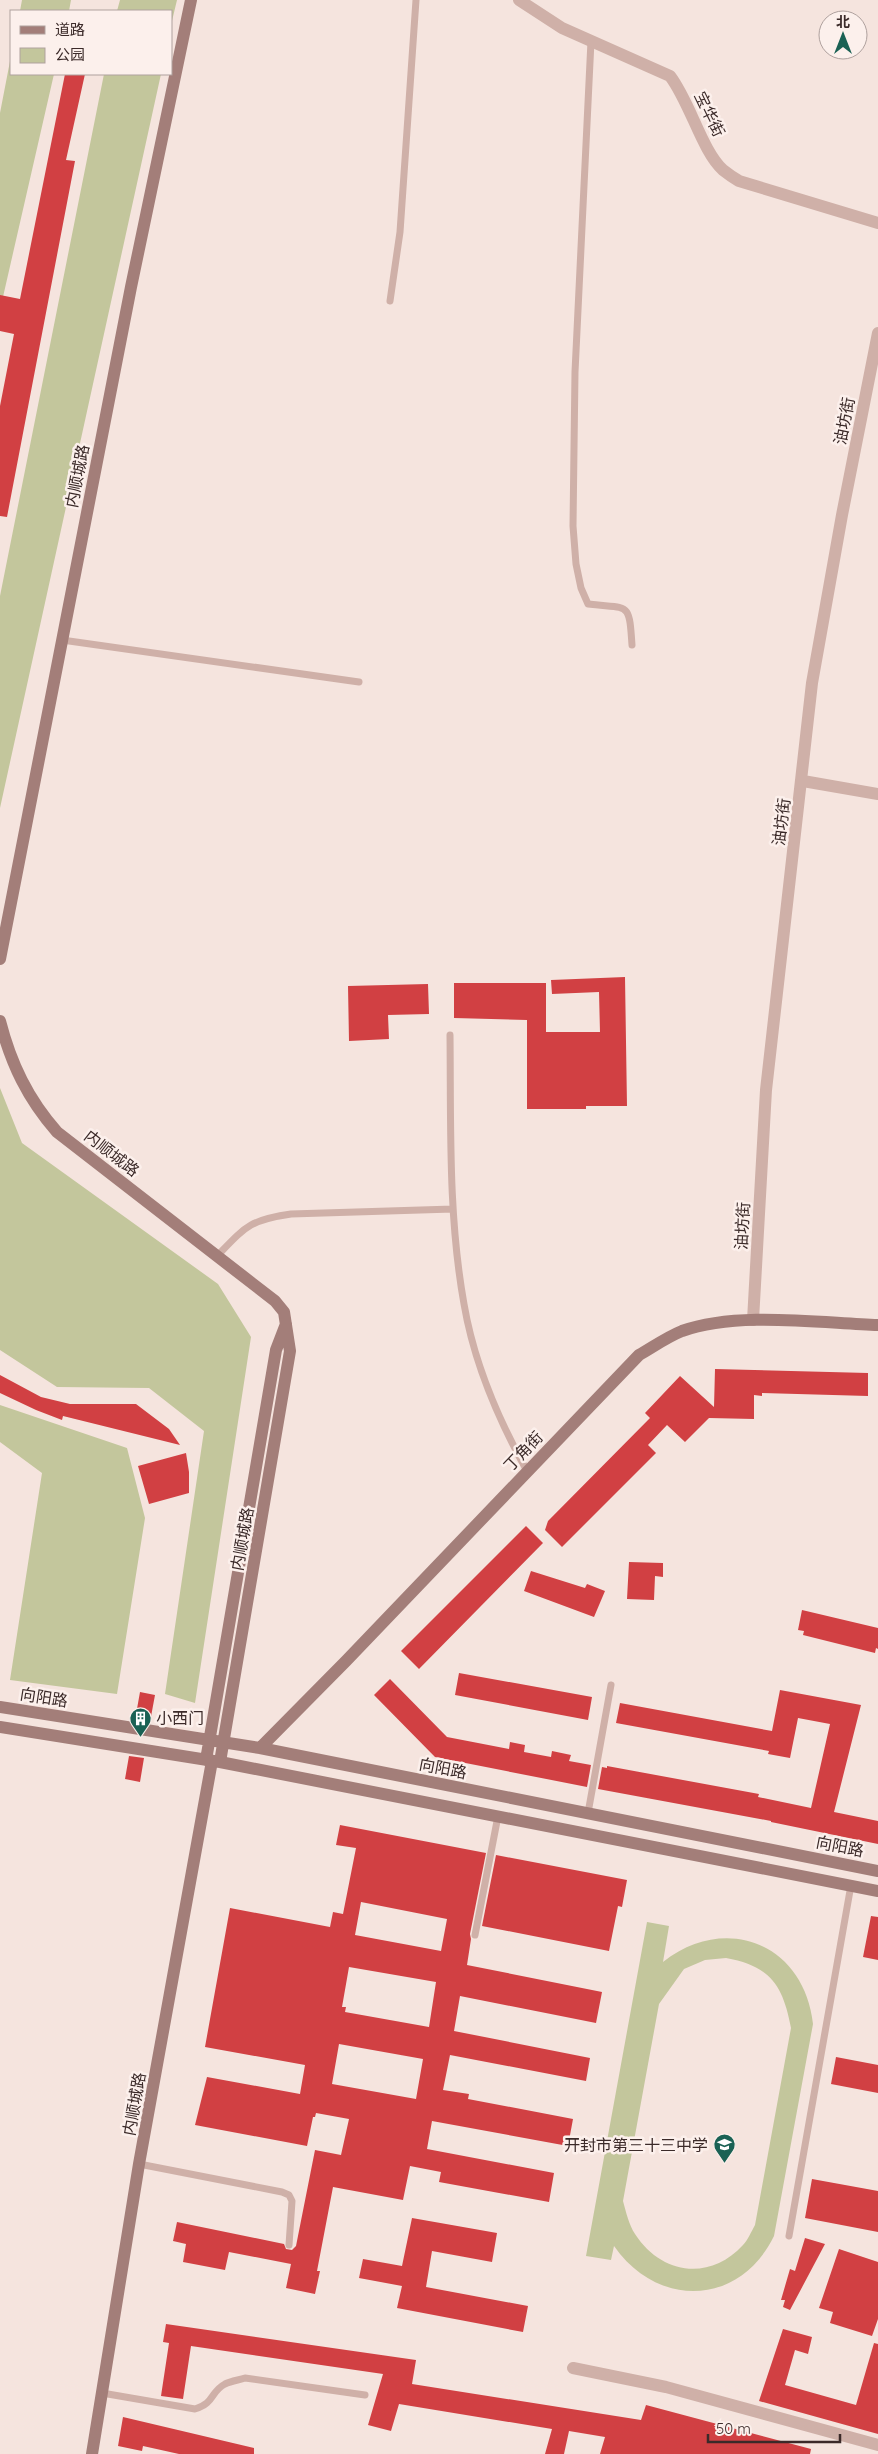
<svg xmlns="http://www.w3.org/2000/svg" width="878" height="2454" font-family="Quicksand,'Noto Sans SC',sans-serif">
	<rect width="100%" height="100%" fill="#f5e4de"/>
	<path fill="#c3c69c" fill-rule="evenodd" d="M22 0H71L69 11H20Z
		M120 0H177L171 25V11H117Z
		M11 56V74H54L0 310V113Z
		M104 74H161L0 808V596Z
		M0 1088 22 1143 218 1284 251 1337 195 1703 165 1694 204 1431 149 1388 57 1387 0 1350Z
		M0 1405 127 1448 145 1518 117 1694 10 1680 42 1473 0 1442Z
		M647 1922 669 1926 663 1962C725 1913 804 1943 813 2024L774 2236C740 2306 658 2309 614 2246L611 2260 586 2256ZM726 1958C770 1966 783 1985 791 2028L755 2225C751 2232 748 2240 743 2245 709 2282 661 2274 635 2234 629 2225 626 2212 623 2201L659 2004 684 1969 705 1960Z"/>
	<path fill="#d14043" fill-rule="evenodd" d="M65 74H85L66 160 75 161 7 517 0 516V406L14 334 0 331V295L20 299Z
		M625 977 627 1106H586V1109H527V1020L454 1018V983H546V1032H600L599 992 552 994 551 980Z
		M428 984 429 1014 388 1015 389 1039 349 1041 348 986Z
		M715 1369 868 1373V1396L762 1393V1396L754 1395V1419L709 1418 685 1442 667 1425 648 1445 656 1453 562 1547 545 1530 548 1521 650 1418 645 1413 680 1376 714 1407Z
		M0 1375 41 1397 70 1404H136L169 1429 180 1445 63 1416 62 1420 36 1410 0 1393Z
		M186 1453 189 1472V1493L149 1504 138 1466Z
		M526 1526 543 1543 419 1669 401 1651Z
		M629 1562 663 1563V1577L655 1576 654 1600 627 1599Z
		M531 1571 585 1588 587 1584 605 1591 594 1617 524 1591Z
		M802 1610 878 1628V1649L876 1648 875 1653 803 1635 804 1631 798 1630Z
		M459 1673 592 1697 588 1720 455 1695Z
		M390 1679 447 1737 509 1749 510 1742 525 1745 524 1752 551 1757 552 1751 571 1755 569 1761 591 1765 587 1787 435 1757 374 1695Z
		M780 1690 861 1705 834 1812 878 1821V1844L771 1822V1821L598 1789 602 1767 607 1768V1766L759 1794 758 1797 811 1808 830 1724 798 1718 790 1758 768 1754 769 1751 616 1723 620 1703 772 1731Z
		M140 1692 155 1695 150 1722 135 1720Z
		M129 1756 144 1758 140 1782 125 1779Z
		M340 1825 486 1853 470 1934 471 1939 467 1965 602 1992 596 2023 460 1996 454 2031 590 2058 586 2081 450 2055 443 2090 469 2094 468 2099 573 2119 568 2146 432 2121 427 2149 554 2173 549 2202 439 2182 441 2172 410 2166 403 2200 333 2187 317 2271H320L315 2294 286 2288 291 2264 229 2252 225 2270 183 2262 186 2244 173 2241 177 2222 284 2244 286 2249 292 2250 296 2246 315 2150 341 2155 349 2119 316 2113 315 2117H313L307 2146 195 2125 207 2077 300 2094 305 2065 205 2047 230 1908 330 1927 333 1912 343 1914 356 1848 336 1845ZM361 1902 447 1919 441 1951 355 1935ZM349 1967 436 1982 429 2027 345 2012 346 2007H342ZM339 2044 423 2059 416 2099 332 2084Z
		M496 1855 627 1880 622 1907 618 1906 609 1951 482 1926Z
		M871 1916 878 1917V1960L863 1957Z
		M836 2057 878 2065V2093L831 2084Z
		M812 2179 878 2191V2232L805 2218Z
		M412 2218 497 2233 492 2262 432 2251 426 2287 528 2306 523 2332 397 2308 402 2286 359 2278 363 2259 402 2266Z
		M805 2238 825 2244 790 2310 783 2307 785 2300H781L790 2269 795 2271Z
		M839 2249 878 2262V2319L872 2336 830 2323 833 2312 819 2308Z
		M166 2324 416 2360 412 2384 641 2420 646 2405 811 2449 810 2454H600L605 2437 569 2431 564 2454H545L552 2429 399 2404 391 2431 368 2425 383 2374 191 2346 183 2399 161 2396 169 2343 163 2342Z
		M783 2329 812 2337 808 2354 795 2350 785 2385 856 2405 874 2343 878 2344V2434L759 2401Z
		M123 2417 254 2448V2454H179L143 2446 142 2451 118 2446Z"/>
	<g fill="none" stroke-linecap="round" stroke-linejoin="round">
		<path stroke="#cfb0a8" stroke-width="7" d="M591 41 575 372 573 526 576 564 581 588 588 604C629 609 629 600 632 645
			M390 301 400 232 416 0
			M62 640 359 682
			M450 1035C451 1125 448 1215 464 1304 474 1363 498 1419 527 1471
			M218 1255C246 1226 250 1220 291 1214L453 1209
			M588 1813 611 1685
			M475 1935 498 1816
			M139 2164 282 2192 289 2195 292 2201 289 2245
			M789 2236 851 1885
			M102 2393 195 2409C215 2403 210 2392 225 2384 231 2381 239 2380 245 2378L365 2395"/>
		<path stroke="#cfb0a8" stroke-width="12" d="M519 0 562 28 670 76C690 102 702 151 723 170 728 174 734 178 739 181L878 223
			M803 781 878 794
			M753 1320 766 1090 812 683 842 515 878 333
			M573 2368 666 2387 878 2445"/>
		<path stroke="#a37e79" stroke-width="12" d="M0 959 131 287 191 0
			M0 1021C11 1064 28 1099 57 1132L275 1301 284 1312 290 1351 220 1762
			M0 1707 260 1748 878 1871
			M0 1727 220 1762 878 1891
			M260 1748 346 1661 639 1355C653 1347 667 1337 682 1331 737 1311 820 1323 878 1325
			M206 1760 276 1350 286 1324
			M92 2454 139 2164 212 1761"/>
	</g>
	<defs>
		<symbol id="building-pin" viewBox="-11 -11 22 30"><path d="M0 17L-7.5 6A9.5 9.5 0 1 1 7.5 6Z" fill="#1a6154" stroke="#fcf0ec"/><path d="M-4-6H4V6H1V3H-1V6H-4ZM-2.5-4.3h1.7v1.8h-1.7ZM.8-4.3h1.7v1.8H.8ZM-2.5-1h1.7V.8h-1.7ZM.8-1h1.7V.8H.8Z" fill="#fff"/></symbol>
		<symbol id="school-pin" viewBox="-11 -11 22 30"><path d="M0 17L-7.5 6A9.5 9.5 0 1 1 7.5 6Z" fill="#1a6154" stroke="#fcf0ec"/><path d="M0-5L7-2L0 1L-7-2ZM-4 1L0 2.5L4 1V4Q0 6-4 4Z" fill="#fff"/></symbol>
	</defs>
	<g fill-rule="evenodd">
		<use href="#building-pin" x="128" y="1706" width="25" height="34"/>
		<use href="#school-pin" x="712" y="2132" width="25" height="34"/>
	</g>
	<g text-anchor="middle" stroke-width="5" stroke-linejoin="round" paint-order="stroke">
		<g font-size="16" fill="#3b2a29" stroke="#fcf0ec">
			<text transform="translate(710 114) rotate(64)" y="6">宝华街</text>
			<text transform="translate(844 421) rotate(-79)" y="6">油坊街</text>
			<text transform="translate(77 476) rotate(-79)" y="6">内顺城路</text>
			<text transform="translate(781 822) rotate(-83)" y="6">油坊街</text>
			<text transform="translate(112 1153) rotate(38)" y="6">内顺城路</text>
			<text transform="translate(742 1226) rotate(-87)" y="6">油坊街</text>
			<text transform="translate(523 1451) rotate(-46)" y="6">丁角街</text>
			<text transform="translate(242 1539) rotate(-80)" y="6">内顺城路</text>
			<text transform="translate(44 1697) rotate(9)" y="6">向阳路</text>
			<text transform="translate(443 1768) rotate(11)" y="6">向阳路</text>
			<text transform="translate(840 1846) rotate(11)" y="6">向阳路</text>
			<text transform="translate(134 2104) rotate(-80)" y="6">内顺城路</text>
		</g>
		<g font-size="16" fill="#3b2a29" stroke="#fcf0ec" text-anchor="start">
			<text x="156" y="1724">小西门</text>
			<text x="708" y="2151" text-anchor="end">开封市第三十三中学</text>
		</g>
	</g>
	<rect x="10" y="10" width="162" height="65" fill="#fcf0ec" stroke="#afa19e"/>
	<rect x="20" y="26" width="25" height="8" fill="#a37e79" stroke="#afa19e"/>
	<text x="55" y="35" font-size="15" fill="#3b2a29">道路</text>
	<rect x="20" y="48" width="25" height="15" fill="#c3c69c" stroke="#afa19e"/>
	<text x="55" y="60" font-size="15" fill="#3b2a29">公园</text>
	<g transform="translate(843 35)"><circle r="24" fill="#fcf0ec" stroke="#afa19e"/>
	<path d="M0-4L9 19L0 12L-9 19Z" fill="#1a6154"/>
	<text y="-8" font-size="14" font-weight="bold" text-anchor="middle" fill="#3b2a29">北</text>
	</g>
	<path d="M708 2434v8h132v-8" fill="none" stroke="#3b2a29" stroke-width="2.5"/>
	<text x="716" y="2434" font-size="15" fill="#3b2a29" stroke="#fcf0ec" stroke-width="4" paint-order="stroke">50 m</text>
</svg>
